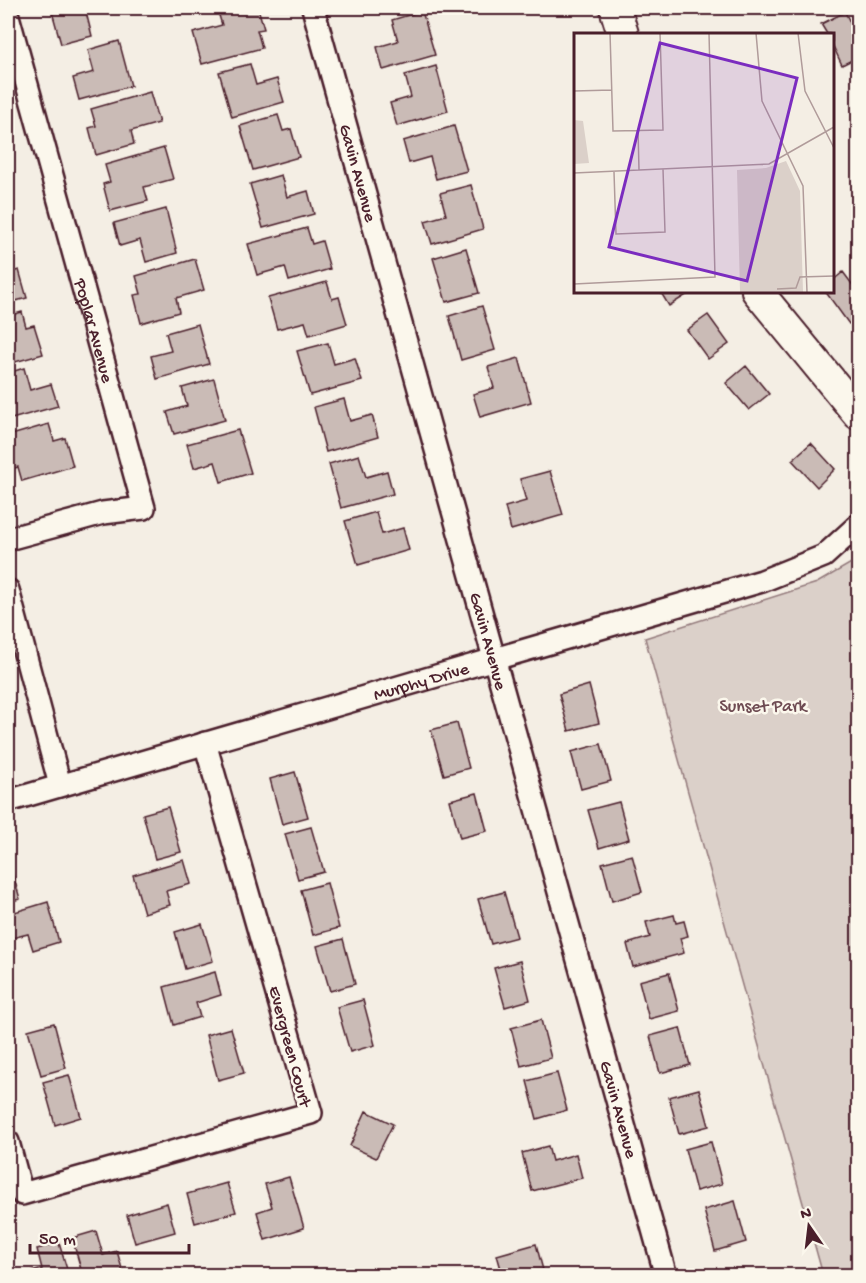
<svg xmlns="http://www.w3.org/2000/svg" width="866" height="1283" font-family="'Gochi Hand',sans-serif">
	<rect width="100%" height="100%" fill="#f4eee4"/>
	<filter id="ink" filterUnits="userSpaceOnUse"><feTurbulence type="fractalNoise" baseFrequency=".0167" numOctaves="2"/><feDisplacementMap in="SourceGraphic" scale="12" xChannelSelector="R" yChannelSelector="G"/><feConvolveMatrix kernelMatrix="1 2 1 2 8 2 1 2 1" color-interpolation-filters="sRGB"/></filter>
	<g filter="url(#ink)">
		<path fill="#dbd0c9" stroke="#92787a" stroke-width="1.5" d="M858 559V1275H823L645 638 817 583Z"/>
		<path fill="#cabbb6" stroke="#4a1f2b" stroke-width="1.5" d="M51 8H85L92 36 61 44Z
			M233 8H258L264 29 257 30 262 48 202 64 193 33 222 25 218 12Z
			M371 8H388L372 12Z
			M422 11 435 55 383 70 377 47 398 41 392 20Z
			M845 12 858 39V57L842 65 832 44V34H827L821 24Z
			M119 41 131 86 79 100 73 78 94 72 88 50Z
			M250 64 256 85 277 79 284 102 232 117 219 72Z
			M436 66 448 111 397 126 390 103 411 97 405 75Z
			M150 92 159 123 131 131 134 144 96 155 89 128 96 126 91 109Z
			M278 115 283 131 291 129 299 157 253 170 240 126Z
			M454 126 467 171 436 179 430 157 409 163 403 141Z
			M164 148 173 179 144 187 148 201 110 211 103 184 110 182 105 165Z
			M281 175 287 197 308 191 314 214 263 228 250 184Z
			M471 185 483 229 432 244 425 221 446 215 440 193Z
			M166 209 177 253 146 262 140 240 120 246 114 223Z
			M307 228 312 244 322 241 330 269 289 281 285 267 257 275 248 244Z
			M466 248 479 293 446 302 433 258Z
			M8 255 12 272 19 270 27 298 8 303Z
			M195 259 204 290 176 298 179 312 141 323 134 295 141 294 136 276Z
			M843 272 858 292V318L849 324 825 291H832V281Z
			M327 282 332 299 339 297 347 324 309 335 305 322 277 329 268 298Z
			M660 291H690L691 292 669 306Z
			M482 306 495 350 461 360 449 316Z
			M22 312 26 327 34 325 43 354 8 364V316Z
			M708 315 729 344 708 359 687 330Z
			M198 324 209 364 157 379 151 356 171 351 166 333Z
			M328 343 334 364 355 358 362 381 310 395 297 351Z
			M519 358 531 402 480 417 473 394 494 388 488 367Z
			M746 366 769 394 749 410 726 383Z
			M24 368 30 390 51 384 58 406 8 420V373Z
			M214 379 225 420 174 434 167 412 187 406 182 388Z
			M344 399 350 421 372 415 378 437 326 452 314 407Z
			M49 424 54 441 65 438 73 466 22 481 18 467 8 470V436Z
			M238 430 251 473 221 482 215 462 194 468 187 444Z
			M811 443 835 469 817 487 792 460Z
			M359 455 366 477 387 471 393 494 341 508 329 464Z
			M550 471 563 515 511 530 505 507 526 501 520 479Z
			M376 512 382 534 403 528 409 550 358 565 345 521Z
			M589 685 599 723 569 731 559 694Z
			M856 703H858V733Z
			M457 723 469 768 444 775 431 730Z
			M601 744 611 781 581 789 571 752Z
			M295 772 308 817 282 824 270 779Z
			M477 793 487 831 460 838 450 800Z
			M619 802 629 839 599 848 588 810Z
			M168 807 181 852 155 859 143 814Z
			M311 827 324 872 298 879 285 834Z
			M632 855 642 892 612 901 602 863Z
			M8 857 20 899 8 902Z
			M184 860 191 884 166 891 170 905 144 913 133 875Z
			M327 883 339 928 313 935 301 890Z
			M504 892 517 937 491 944 478 899Z
			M48 902 59 942 33 950 28 934 8 939V914Z
			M674 915 676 923 684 921 688 936 680 938 684 953 633 967 627 944 650 937 646 922Z
			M202 924 213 961 185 969 175 932Z
			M343 939 355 984 330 991 317 946Z
			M520 961 530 1000 505 1007 494 968Z
			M215 972 221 995 196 1003 200 1017 174 1025 164 987Z
			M669 973 679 1011 649 1019 639 981Z
			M363 1000 375 1045 350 1052 337 1007Z
			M541 1020 551 1058 521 1066 511 1028Z
			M54 1023 66 1068 41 1075 28 1030Z
			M231 1028 244 1073 218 1080 206 1035Z
			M680 1028 690 1065 660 1073 650 1036Z
			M557 1073 567 1110 537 1119 527 1081Z
			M69 1075 81 1117 55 1125 43 1082Z
			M699 1089 709 1126 679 1134 669 1097Z
			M366 1111 393 1124 376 1158 350 1146Z
			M711 1142 722 1184 696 1191 685 1149Z
			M548 1146 552 1161 576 1154 582 1178 532 1191 522 1153Z
			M289 1177 304 1228 265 1240 257 1212 272 1207 265 1184Z
			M227 1183 236 1212 195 1223 187 1194Z
			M735 1201 746 1242 715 1251 704 1210Z
			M167 1203 175 1232 135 1243 127 1215Z
			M96 1231 103 1255 117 1251 124 1276H83L72 1238Z
			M59 1243 69 1276H25V1274L42 1269 37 1249Z
			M536 1244 543 1270 528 1274 529 1276H503L497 1255Z"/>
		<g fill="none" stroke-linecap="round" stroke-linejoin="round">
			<defs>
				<g id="street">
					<path id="s1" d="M313 8 666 1276"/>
					<path id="s2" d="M8 16 144 508 103 513 8 539"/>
					<path d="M8 590 60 785"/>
					<path id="s3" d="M8 801 762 581 824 556 858 525"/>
					<path d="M8 1142 22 1194 311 1113 205 743"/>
				</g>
				<path id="secondary" d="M615 8 623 34
					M757 291 858 414"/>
			</defs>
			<use href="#street" stroke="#4a1f2b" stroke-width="26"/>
			<use href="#secondary" stroke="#4a1f2b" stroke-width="34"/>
			<use href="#street" stroke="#fbf7ec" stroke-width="21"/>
			<use href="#secondary" stroke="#fbf7ec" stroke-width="30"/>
		</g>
	</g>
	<g text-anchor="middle" stroke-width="5" stroke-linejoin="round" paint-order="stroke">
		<g font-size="18" fill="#4a1f2b" stroke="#fbf7ec">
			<text dy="6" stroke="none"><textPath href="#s1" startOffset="171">Gavin Avenue</textPath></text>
			<text dy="6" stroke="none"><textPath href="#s2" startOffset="326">Poplar Avenue</textPath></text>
			<text dy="6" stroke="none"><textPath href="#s1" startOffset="657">Gavin Avenue</textPath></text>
			<text dy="6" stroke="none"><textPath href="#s3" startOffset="430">Murphy Drive</textPath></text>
			<text transform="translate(291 1046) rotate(75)" y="6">Evergreen Court</text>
			<text dy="6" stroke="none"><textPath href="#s1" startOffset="1143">Gavin Avenue</textPath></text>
		</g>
		<g font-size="18" fill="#6e4b52" stroke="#fbf7ec">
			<text x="763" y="711">Sunset Park</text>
		</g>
	</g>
	<g transform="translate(574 33)">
		<rect width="260" height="260" fill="#f4eee4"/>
		<path d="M0 87 9 88 15 130 0 131ZM212 128 226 158 229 259H166L163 137 192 135Z" fill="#dbd0c9"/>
		<path fill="none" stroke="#b09b9a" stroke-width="1.5" d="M36 0 39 98 89 97 86 0M182 0 188 68 229 153 233 259M224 0 231 58 260 115M0 58 38 57M64 96 65 137M40 139 42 201 91 199 89 136M0 140 195 131 260 94M0 251 141 244 135 0M203 256 222 255 226 244 260 243"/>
		<path fill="#7b2cbf" fill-opacity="0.15" stroke="#7b2cbf" stroke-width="3" d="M86 10 223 45 173 248 35 214Z"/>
		<rect width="260" height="260" fill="none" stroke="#4a1f2b" stroke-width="3"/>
	</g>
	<rect width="866" height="1283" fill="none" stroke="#fbf7ec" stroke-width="30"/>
	<rect x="15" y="15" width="836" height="1253" fill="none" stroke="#4a1f2b" stroke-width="2" filter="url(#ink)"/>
	<g transform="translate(809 1226) rotate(346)" stroke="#fbf7ec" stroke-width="4.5" paint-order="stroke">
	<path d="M0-4.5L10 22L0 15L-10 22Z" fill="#4a1f2b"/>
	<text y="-9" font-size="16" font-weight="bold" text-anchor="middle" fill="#4a1f2b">N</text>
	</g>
	<path d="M30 1244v9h159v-9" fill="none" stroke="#4a1f2b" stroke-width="3"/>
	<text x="39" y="1244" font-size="18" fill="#4a1f2b" stroke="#fbf7ec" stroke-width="4.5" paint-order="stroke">50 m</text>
</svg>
